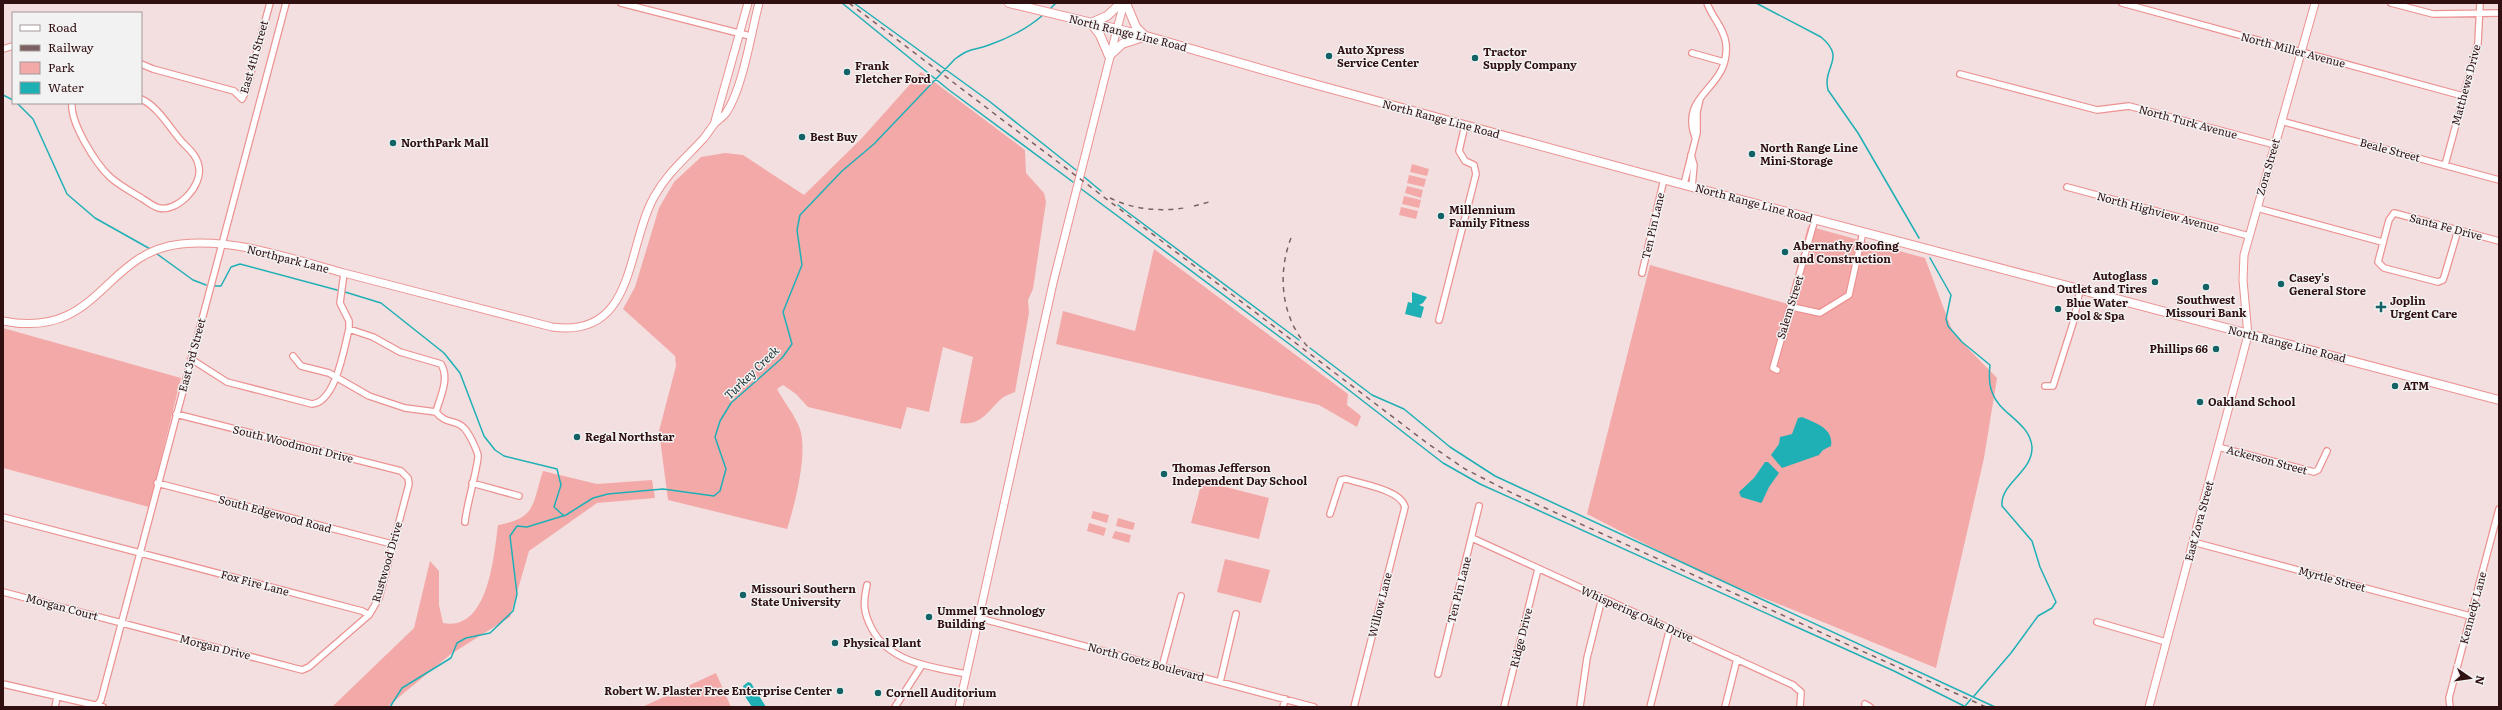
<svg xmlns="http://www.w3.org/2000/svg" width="2502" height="710" font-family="Literata,serif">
	<rect width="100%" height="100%" fill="#f3dfdf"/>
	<path fill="#f4a9a9" d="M921 72 1025 150 1026 173 1044 193 1046 202 1033 289 1028 300 1029 313 1015 392C1010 394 1004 396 1001 399 987 412 981 426 960 423L973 357 943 347 929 412 907 407 901 429 808 407 796 394 783 385 777 389C784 402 795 415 800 429 808 453 795 505 787 529L668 500 659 431 676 366 675 356 623 309 635 287 659 208 674 182 701 157 725 153 743 155 804 195 862 138Z
		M1412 164 1429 169 1427 176 1410 172Z
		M1409 175 1426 179 1424 187 1407 183Z
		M1407 186 1423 190 1421 198 1405 193Z
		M1404 196 1421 200 1419 208 1402 204Z
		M1401 207 1418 211 1416 219 1399 215Z
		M1808 226 1925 258 1953 333 1997 378 1984 458 1936 668 1702 573 1587 514 1650 265 1788 304Z
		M1154 249 1348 394 1347 405 1361 416 1357 427 1319 405 1056 344 1063 311 1135 331Z
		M3 328 181 378 149 507 3 468Z
		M543 471 597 484 652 480 655 498 597 503 529 551 510 617 451 654 387 707H332L414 628 430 561 439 571V605L443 623C489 632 494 554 498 525 537 518 532 504 543 471Z
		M1202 481 1269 498 1259 539 1191 523Z
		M1093 511 1109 515 1107 523 1091 518Z
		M1118 518 1135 523 1133 530 1116 526Z
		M1089 523 1106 528 1104 536 1087 531Z
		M1115 531 1131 535 1129 543 1112 538Z
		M1225 559 1270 570 1261 603 1217 592Z
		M716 673 731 707H642Z"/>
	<path fill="#1fb0b6" d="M1412 292 1427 297 1423 303 1419 305 1424 307 1421 318 1405 314 1408 302 1412 303Z
		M1802 417C1815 423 1834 428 1831 446L1823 450 1819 455 1782 468 1771 455 1779 444 1780 437 1792 434 1798 418Z
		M1765 462H1768L1779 473 1769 487 1762 502 1761 503 1741 497 1739 492 1754 478Z
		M748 682 751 683 766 707H752L746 698 743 686Z"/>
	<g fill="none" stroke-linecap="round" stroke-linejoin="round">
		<path stroke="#1fb0b6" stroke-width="1.5" d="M842 3 949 90 1073 182
			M854 3 989 101 1076 170
			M1756 3 1821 37C1847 59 1822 66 1828 90L1858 133 1919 238
			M1049 10 1056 3
			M3 95 13 100
			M17 103 33 119 67 194 95 218 152 250
			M1083 176 1101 191
			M1080 188 1292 346 1443 463 1480 484 1894 671 1966 707
			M1118 205 1299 340
			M157 254 193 280 206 285
			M1930 258 1951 295 1946 319 1948 326 1962 342 1990 365C1989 374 1989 384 1992 392 1999 414 2030 422 2032 447 2033 472 2000 483 2002 506L2032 541 2040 567 2056 602 2052 608 2038 616 2011 653 1974 696
			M214 286H221L231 267 240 264 337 290
			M345 292 381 303 444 353 460 373 484 436 495 450 504 456 557 469 561 485 554 507 564 516
			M1310 348 1372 395 1404 409 1450 447 1495 476 1995 707
			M1966 705 1971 699
			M390 707 402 688 451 658 457 643 466 638 490 633 513 611 517 594 510 536 517 526 527 527 566 515 593 498 608 494 663 489 714 496 720 491 726 469 715 437 720 421 731 403 782 358 792 344 783 312 802 265 797 230 800 215 842 171 874 144 955 59C971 47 973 51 989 45 1009 38 1027 29 1043 15
			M2033 707H2045"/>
		<defs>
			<path id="minor" d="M621 3 750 36
				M2122 3 2463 96
				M2391 3 2433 14 2499 13
				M3 49 13 46
				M1692 53 1724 62
				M141 64 153 69 234 91 242 99 246 91 270 3
				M1960 74 2097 110 2129 106 2275 145
				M72 103C70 123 96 164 110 177 120 186 132 192 143 199 148 202 154 207 159 208 178 212 202 186 199 168 198 157 190 150 183 143 170 129 159 107 141 99
				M2281 121 2499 180
				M1695 137C1679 92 1730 90 1726 44 1724 27 1712 18 1707 3
				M1691 155 1694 165 1692 187
				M2445 165 2478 43 2480 3
				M1684 184 1697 133V112L1700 99
				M2067 187 2249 236
				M2257 208 2382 242
				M2458 230 2445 274 2443 280 2438 282 2384 268 2378 262 2389 220 2394 213 2398 214 2499 241
				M1642 273 1664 179
				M1792 307 1820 313 1849 295 1863 232
				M1439 320 1476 174 1474 165 1465 161 1459 151 1465 125
				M349 329 373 337 400 352 441 364C450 379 440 397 436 412
				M293 356 301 366 329 373 369 396 405 408 436 412
				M191 359 227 382 312 404C336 402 344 348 349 329V321L340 303 344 273
				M1777 370 1773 368 1815 219
				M2045 386H2053L2074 320 2080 289
				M436 412C446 425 456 419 464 428 469 433 476 448 478 455 479 463 466 507 465 522
				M2218 447 2314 472 2318 470 2327 451
				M157 483 392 544
				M472 483 519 496
				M1330 514 1341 480 1346 479C1362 484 1401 490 1405 507L1354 707
				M3 517 362 611 369 615
				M1472 538 1793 685 1801 692 1800 707
				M2193 542 2470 616
				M867 585C863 603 863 612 872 629 890 663 932 667 966 674
				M3 592 302 670 309 667 369 615 379 598 409 484 408 478 401 471 176 414
				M979 618 1314 707
				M2097 622 2166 642
				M1162 667 1181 596
				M1438 674 1479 506
				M1220 682 1236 614
				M3 684 103 707
				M1865 704 1870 707
				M97 705 101 700 286 3
				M55 707 57 697
				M895 707 922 665
				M1283 707 1285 699
				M1504 707 1538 569
				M1580 707 1587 658 1602 598
				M1650 707 1670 628
				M1725 707 1737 659
				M2450 707 2449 698 2499 509"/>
			<path id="tertiary" d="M1117 29 1124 3
				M715 121 748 3
				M3 321C100 340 103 252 181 244 235 238 292 259 344 273 414 291 483 309 552 327 636 339 626 247 654 197 667 173 686 158 704 138 708 133 711 128 715 123 718 120 723 117 726 113 743 88 751 33 759 3"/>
			<path id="secondary" d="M959 707 1053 283 1117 29
				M2149 707 2248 335 2243 280 2244 255 2315 3"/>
			<path id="primary" d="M1009 3 1146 36 1299 80 1692 187 2499 400
				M1121 3 1107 16 1091 23 1100 35 1109 56 1122 44 1143 37
				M1126 3 1136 27 1145 36"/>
		</defs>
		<use href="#minor" stroke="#ec9293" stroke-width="8"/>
		<use href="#tertiary" stroke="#ec9293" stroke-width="9"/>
		<use href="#secondary" stroke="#ec9293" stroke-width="9"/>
		<use href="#primary" stroke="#ec9293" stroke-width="10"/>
		<use href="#minor" stroke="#fff" stroke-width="5.5"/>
		<use href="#tertiary" stroke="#fff" stroke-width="7"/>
		<use href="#secondary" stroke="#fff" stroke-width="7"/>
		<use href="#primary" stroke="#fff" stroke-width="8"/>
		<path stroke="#7d6162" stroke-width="1.5" stroke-dasharray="5 5" stroke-linecap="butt" d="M849 3 1427 443 1465 469 1512 493 1986 707
			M1110 198C1132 209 1159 212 1184 208
			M1194 206 1209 202
			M1291 238C1277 274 1281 319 1309 348"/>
	</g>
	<g fill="#136366" stroke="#f2f2f2" stroke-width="1.5">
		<circle cx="1329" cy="56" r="4"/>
		<circle cx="1475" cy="58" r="4"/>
		<circle cx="847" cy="72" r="4"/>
		<circle cx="802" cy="137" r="4"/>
		<circle cx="393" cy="143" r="4"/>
		<circle cx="1752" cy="154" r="4"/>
		<circle cx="1441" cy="216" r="4"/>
		<circle cx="1785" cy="252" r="4"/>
		<circle cx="2155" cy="282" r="4"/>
		<circle cx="2281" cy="284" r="4"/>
		<circle cx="2206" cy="287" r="4"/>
		<path d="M2379 301h4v4h4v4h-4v4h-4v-4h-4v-4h4z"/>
		<circle cx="2058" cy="309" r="4"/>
		<circle cx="2216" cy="349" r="4"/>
		<circle cx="2395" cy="386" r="4"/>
		<circle cx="2200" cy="402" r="4"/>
		<circle cx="577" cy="437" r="4"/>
		<circle cx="1164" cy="474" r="4"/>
		<circle cx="743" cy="595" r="4"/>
		<circle cx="929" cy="617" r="4"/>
		<circle cx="835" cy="643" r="4"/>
		<circle cx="840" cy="691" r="4"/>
		<circle cx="878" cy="693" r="4"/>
	</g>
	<g text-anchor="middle" stroke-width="3" stroke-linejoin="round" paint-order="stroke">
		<g font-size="11" fill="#311012" stroke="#f2f2f2">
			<text transform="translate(1128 33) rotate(14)" y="4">North Range Line Road</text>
			<text transform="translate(2293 50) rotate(15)" y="4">North Miller Avenue</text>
			<text transform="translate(254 57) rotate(-74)" y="4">East 4th Street</text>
			<text transform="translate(2466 85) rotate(-75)" y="4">Matthews Drive</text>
			<text transform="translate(1441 119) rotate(15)" y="4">North Range Line Road</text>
			<text transform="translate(2188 122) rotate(15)" y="4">North Turk Avenue</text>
			<text transform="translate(2390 150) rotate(15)" y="4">Beale Street</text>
			<text transform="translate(2268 167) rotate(-74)" y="4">Zora Street</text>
			<text transform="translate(1754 203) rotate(15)" y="4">North Range Line Road</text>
			<text transform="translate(2158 212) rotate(15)" y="4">North Highview Avenue</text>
			<text transform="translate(1653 226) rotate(-77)" y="4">Ten Pin Lane</text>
			<text transform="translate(2446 227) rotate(15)" y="4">Santa Fe Drive</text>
			<text transform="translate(288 259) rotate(14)" y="4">Northpark Lane</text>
			<text transform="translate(1790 307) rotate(-73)" y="4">Salem Street</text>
			<text transform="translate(2287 344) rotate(14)" y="4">North Range Line Road</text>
			<text transform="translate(192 355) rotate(-75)" y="4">East 3rd Street</text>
			<text transform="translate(293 444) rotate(14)" y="4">South Woodmont Drive</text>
			<text transform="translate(2267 460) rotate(15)" y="4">Ackerson Street</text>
			<text transform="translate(275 514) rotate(15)" y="4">South Edgewood Road</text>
			<text transform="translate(2199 521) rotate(-75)" y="4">East Zora Street</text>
			<text transform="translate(387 562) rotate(-74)" y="4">Rustwood Drive</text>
			<text transform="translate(2332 579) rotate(15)" y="4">Myrtle Street</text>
			<text transform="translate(255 583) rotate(15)" y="4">Fox Fire Lane</text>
			<text transform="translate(1459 590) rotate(-76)" y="4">Ten Pin Lane</text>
			<text transform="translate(1380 605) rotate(-76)" y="4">Willow Lane</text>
			<text transform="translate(62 607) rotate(15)" y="4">Morgan Court</text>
			<text transform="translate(2473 608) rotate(-75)" y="4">Kennedy Lane</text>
			<text transform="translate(1637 614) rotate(24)" y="4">Whispering Oaks Drive</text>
			<text transform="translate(1521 638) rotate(-76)" y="4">Ridge Drive</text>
			<text transform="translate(215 647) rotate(14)" y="4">Morgan Drive</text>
			<text transform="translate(1146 662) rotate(15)" y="4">North Goetz Boulevard</text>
		</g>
		<g font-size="11" font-weight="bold" fill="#311012" stroke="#f2f2f2" text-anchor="start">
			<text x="1337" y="54">Auto Xpress<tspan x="1337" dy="13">Service Center</tspan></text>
			<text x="1483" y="56">Tractor<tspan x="1483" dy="13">Supply Company</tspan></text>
			<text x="855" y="70">Frank<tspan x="855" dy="13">Fletcher Ford</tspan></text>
			<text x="810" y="141">Best Buy</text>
			<text x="401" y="147">NorthPark Mall</text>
			<text x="1760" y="152">North Range Line<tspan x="1760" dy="13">Mini-Storage</tspan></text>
			<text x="1449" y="214">Millennium<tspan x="1449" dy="13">Family Fitness</tspan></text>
			<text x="1793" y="250">Abernathy Roofing<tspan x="1793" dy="13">and Construction</tspan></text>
			<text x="2147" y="280" text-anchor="end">Autoglass<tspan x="2147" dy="13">Outlet and Tires</tspan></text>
			<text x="2289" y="282">Casey's<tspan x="2289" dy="13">General Store</tspan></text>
			<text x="2206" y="304" text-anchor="middle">Southwest<tspan x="2206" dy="13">Missouri Bank</tspan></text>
			<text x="2390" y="305">Joplin<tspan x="2390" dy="13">Urgent Care</tspan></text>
			<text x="2066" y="307">Blue Water<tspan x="2066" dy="13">Pool &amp; Spa</tspan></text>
			<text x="2208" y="353" text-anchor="end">Phillips 66</text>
			<text x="2403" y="390">ATM</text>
			<text x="2208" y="406">Oakland School</text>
			<text x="585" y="441">Regal Northstar</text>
			<text x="1172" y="472">Thomas Jefferson<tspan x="1172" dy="13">Independent Day School</tspan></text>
			<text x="751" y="593">Missouri Southern<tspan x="751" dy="13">State University</tspan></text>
			<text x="937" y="615">Ummel Technology<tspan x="937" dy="13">Building</tspan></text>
			<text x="843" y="647">Physical Plant</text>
			<text x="832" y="695" text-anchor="end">Robert W. Plaster Free Enterprise Center</text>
			<text x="886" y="697">Cornell Auditorium</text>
		</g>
		<g font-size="12" font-style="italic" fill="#192f30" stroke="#f2f2f2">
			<text transform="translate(752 373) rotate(-44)" y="4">Turkey Creek</text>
		</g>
	</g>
	<rect width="2502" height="710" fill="none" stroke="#311012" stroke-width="8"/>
	<rect x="12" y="12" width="130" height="92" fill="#f2f2f2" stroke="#a59898"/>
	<rect x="20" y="25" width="20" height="6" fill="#ffffff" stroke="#a59898"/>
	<text x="48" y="32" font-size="12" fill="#311012">Road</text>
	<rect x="20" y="45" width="20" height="6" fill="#7d6162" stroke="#a59898"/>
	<text x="48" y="52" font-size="12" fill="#311012">Railway</text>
	<rect x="20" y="62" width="20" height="12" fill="#f4a9a9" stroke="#a59898"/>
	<text x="48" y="72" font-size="12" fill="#311012">Park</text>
	<rect x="20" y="82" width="20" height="12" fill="#1fb0b6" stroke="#a59898"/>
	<text x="48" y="92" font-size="12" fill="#311012">Water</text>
	<g transform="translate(2470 678) rotate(103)" stroke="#f2f2f2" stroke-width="3" paint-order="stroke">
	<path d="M0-3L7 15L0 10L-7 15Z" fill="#311012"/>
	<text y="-6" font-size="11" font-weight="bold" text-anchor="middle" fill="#311012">N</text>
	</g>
</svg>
